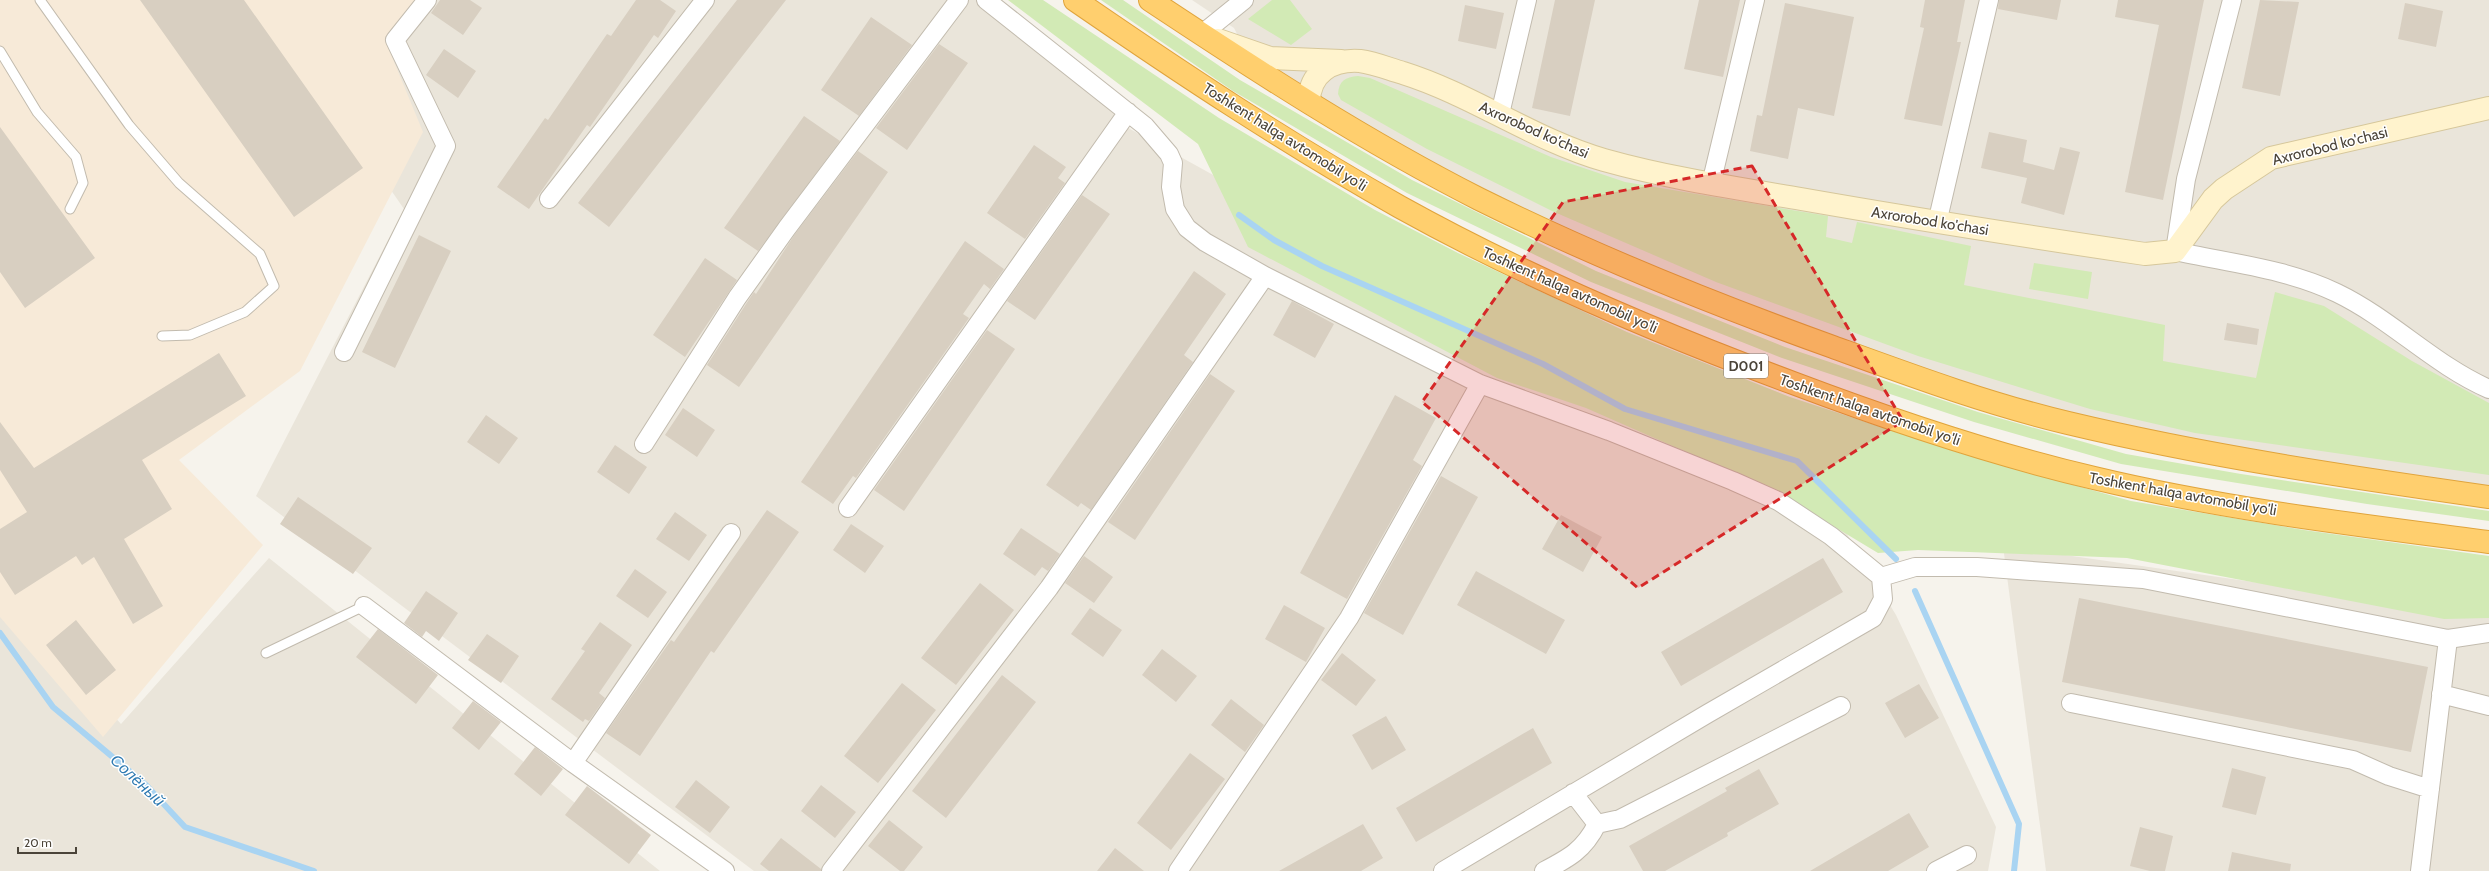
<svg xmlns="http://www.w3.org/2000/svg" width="2489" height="871" font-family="Cabin,sans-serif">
	<rect width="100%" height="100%" fill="#f6f3ec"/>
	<path fill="#eae5da" d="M260 0H993L1130 129 1839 521 1896 615 1996 827 1988 871H754L256 496 404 209Z
		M1192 0H2489V493L2067 423 1648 277 1255 69 1234 28Z
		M2003 546 2489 616V871H2046Z
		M269 558 660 871H0V590L121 724Z"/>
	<path fill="#f7ead8" d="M0 0H417L385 40 423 132 300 371 179 460 263 545 103 737 0 617Z"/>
	<path fill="#d2eab5" d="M1008 0H1043L1219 118 1375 210 1458 253 1627 332 1790 397 1960 453 2131 501 2304 530 2489 556V618L2444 619 2127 558 1918 550 1878 553 1775 491 1586 408 1497 378 1248 247 1198 144Z
		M1101 0H1123L1240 80 1412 180 1596 271 1785 347 1978 412 2126 454 2241 474 2489 511V521L2367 504 2121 464 1974 422 1782 358 1591 282 1407 193 1233 91Z
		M1272 0H1290L1312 29 1291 45 1248 19Z
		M1358 76 1370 78 1551 157 1625 182 1828 216 1826 237 1852 243 1857 222 1971 246 1964 285 2165 325 2163 361 2256 378 2275 292 2324 306 2412 361 2489 403V475L2195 433 2090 409 1918 356 1716 282 1552 211 1427 149 1341 100 1338 94C1339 81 1345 77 1358 76Z
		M2034 263 2092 272 2088 299 2029 289Z"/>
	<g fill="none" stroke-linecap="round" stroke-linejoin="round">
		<path stroke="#a9d4f2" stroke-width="6" d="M1239 215 1274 240 1322 266 1543 364 1625 409 1797 461 1896 559
			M1915 591 2019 824 2014 871
			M0 633 53 707 146 785 185 827 314 871"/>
	</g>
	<path fill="#d8cfc1" d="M140 0H244L363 168 294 217Z
		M440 0H470L482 8 463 35 431 13Z
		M636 0H660L676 11 658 38 654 35 590 127 587 125 529 209 497 187 545 118 548 120 607 34 611 36Z
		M737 0H786L609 227 578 203Z
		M1555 0H1595L1570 116 1532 108Z
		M1699 0H1740L1723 77 1684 69Z
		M1925 0H1965L1957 42H1961L1942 126 1904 119 1924 28 1920 27Z
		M1999 0H2061L2057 20 1998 9Z
		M2118 0H2204L2163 200 2125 192 2159 25 2115 17Z
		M2260 0 2299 2 2280 96 2242 88Z
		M1785 3 1854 17 1834 116 1798 108 1788 159 1750 151 1757 115 1762 116Z
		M2405 3 2443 11 2436 47 2398 39Z
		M1465 5 1504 13 1496 49 1458 41Z
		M871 17 912 45 859 116 821 90Z
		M939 44 968 63 907 150 876 128Z
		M444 49 476 71 458 98 426 75Z
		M804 116 840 141 758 251 724 228Z
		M0 127 95 258 25 308 0 272Z
		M1989 132 2027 140 2023 162 2054 170 2060 147 2080 152 2064 215 2021 203 2027 178 1981 168Z
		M1034 145 1066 167 1058 178 1065 183 1025 239 987 213Z
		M858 151 888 172 739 387 707 365 746 304 754 292 756 294 795 234Z
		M1082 195 1110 214 1035 320 1007 301Z
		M419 235 451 251 395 368 362 352Z
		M965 241 1004 269 990 289 984 284 963 314 969 318 856 478 853 476 833 504 801 482Z
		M705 258 737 280 685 357 653 335Z
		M1194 271 1226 294 1184 355 1193 362 1091 510 1081 503 1078 507 1046 485Z
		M1292 301 1334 324 1315 358 1273 335Z
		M2227 323 2259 329 2257 345 2224 340Z
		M987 330 1015 349 904 511 874 490Z
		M219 353 246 396 142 460 172 509 124 539 163 606 133 624 94 557 82 565 76 556 15 595 0 572V529L27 512 0 470V422L34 468Z
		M1210 374 1235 391 1135 540 1108 522Z
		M1395 395 1436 418 1413 460 1422 466 1347 599 1300 573Z
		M683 408 715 430 697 457 665 435Z
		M486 415 518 438 499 464 467 442Z
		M615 445 647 467 629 494 597 472Z
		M1441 476 1478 497 1403 635 1364 613Z
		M298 497 372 548 353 574 280 524Z
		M767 510 799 532 714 653 711 651 640 756 606 733 671 640 674 642Z
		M675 512 707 535 689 561 656 539Z
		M1561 515 1602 537 1583 572 1542 549Z
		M851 524 884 546 865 573 833 550Z
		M1021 528 1060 554 1048 571 1042 567 1035 576 1003 554Z
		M1084 556 1113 577 1094 603 1065 583Z
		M1823 558 1843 592 1681 686 1661 652Z
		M635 569 667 592 648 618 616 596Z
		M1476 571 1565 620 1546 654 1457 605Z
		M980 583 1014 610 956 685 921 658Z
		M426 591 458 613 439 641 426 631 422 637 404 623Z
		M2079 598 2428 667 2411 752 2062 682Z
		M1284 605 1325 628 1306 662 1265 639Z
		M1090 608 1122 630 1103 657 1071 634Z
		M76 620 116 670 86 695 46 645Z
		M600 622 632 645 599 693 605 698 589 721 585 719 583 722 551 699 585 651 581 649Z
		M378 629 438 675 416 704 356 657Z
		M487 634 519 656 501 683 468 660Z
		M1162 649 1197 676 1176 702 1142 675Z
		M1342 653 1376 680 1356 706 1321 680Z
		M1002 675 1036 702 946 818 912 791Z
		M902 683 936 710 878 783 844 756Z
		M1919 684 1939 718 1905 738 1885 703Z
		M1231 699 1264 725 1245 752 1211 725Z
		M473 701 501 722 479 750 452 728Z
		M1386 716 1406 750 1372 770 1352 735Z
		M1533 728 1552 763 1416 842 1396 808Z
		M535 747 563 769 541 796 514 774Z
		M1190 753 1225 779 1171 850 1137 823Z
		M2232 768 2266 777 2256 815 2222 807Z
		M1759 769 1779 804 1727 833 1728 836 1665 871H1643L1629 846 1727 791 1725 788Z
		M696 780 730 807 710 833 675 807Z
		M821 785 856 812 835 838 801 811Z
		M587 786 651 835 629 864 565 815Z
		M1909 813 1929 847 1888 871H1810Z
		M889 820 923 847 904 871H900L868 846Z
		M1363 824 1383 858 1361 871H1279Z
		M2140 827 2173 836 2165 871H2150L2130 866Z
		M781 838 821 869V871H769L760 864Z
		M1115 848 1144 871H1097Z
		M2232 852 2291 864 2290 871H2228Z"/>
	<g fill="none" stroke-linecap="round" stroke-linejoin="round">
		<defs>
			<path id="lane" d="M40 0 129 125 179 183 260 254 274 286 245 312 190 335 162 336
				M0 51 37 112 76 157 83 183 70 209
				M266 653 364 606"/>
			<path id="street" d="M986 0 1145 126 1169 154 1173 163 1171 187 1175 209 1187 228 1205 242 1265 276 1480 384 1609 431 1733 481 1778 501 1831 536 1881 577 1883 599 1873 618 1707 714 1443 871
				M2232 0 2186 179 2175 251C2229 263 2288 269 2337 293 2391 319 2434 365 2489 389
				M1202 34 1244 0
				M1500 114 1527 0
				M1711 184 1755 0
				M549 199 705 0
				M1937 223 1989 0
				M344 352 446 146 395 40 427 0
				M644 444 737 298 787 228 959 0
				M848 508 1128 112
				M1881 577 1915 567H1977L2143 579 2448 639 2489 633
				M364 606 573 763 725 871
				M2441 694 2489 706
				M2071 703 2353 760 2389 776 2430 789
				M573 763 731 533
				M1573 793 1597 824 1620 819 1841 706
				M831 871 1049 588 1265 276
				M1178 871 1349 618 1480 384
				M1544 871C1569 858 1584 850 1597 824
				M1936 871 1967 855
				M2420 871 2448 639"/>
			<path id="secondary" d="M1218 40 1270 58 1341 61
				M1309 102C1309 73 1332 59 1360 61 1375 63 1389 69 1403 73 1473 95 1534 140 1604 160 1668 178 1735 188 1801 199 1915 219 2030 237 2145 254L2175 251 2213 199 2224 189 2271 158 2489 108"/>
			<path id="highway" d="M1075 0C1181 73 1288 144 1400 207 1526 277 1658 333 1793 383 1891 420 1991 454 2094 478 2223 509 2358 525 2489 542
				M1150 0C1257 71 1365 141 1479 199 1594 256 1713 304 1833 347 1910 375 1988 404 2068 423 2206 456 2348 477 2489 497"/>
		</defs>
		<use href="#lane" stroke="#c2bbae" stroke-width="11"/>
		<use href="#street" stroke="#c2bbae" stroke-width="20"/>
		<use href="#secondary" stroke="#d6c79b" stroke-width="24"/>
		<use href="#highway" stroke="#e0a43c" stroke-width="24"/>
		<use href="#lane" stroke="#fff" stroke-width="9"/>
		<use href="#street" stroke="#fff" stroke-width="18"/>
		<use href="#secondary" stroke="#fff3cd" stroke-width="22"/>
		<use href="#highway" stroke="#ffcf6e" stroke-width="22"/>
	</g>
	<path fill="#d62828" fill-opacity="0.2" stroke="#d62828" stroke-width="3" stroke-dasharray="8 5" stroke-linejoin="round" d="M1752 166 1903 421 1638 588 1422 402 1563 202Z"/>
	<g text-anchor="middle" stroke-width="3" stroke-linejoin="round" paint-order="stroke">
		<rect fill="#fff" stroke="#817c74" stroke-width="1" x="1724" y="354" width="44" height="24" rx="3"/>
		<g font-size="14" font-weight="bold" fill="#4b4439">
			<text x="1746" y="371">D001</text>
		</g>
		<g font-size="15" fill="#4b4439" stroke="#fff">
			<text transform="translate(1534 130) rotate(24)" y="5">Axrorobod ko'chasi</text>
			<text transform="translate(1285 137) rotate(32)" y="5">Toshkent halqa avtomobil yo'li</text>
			<text transform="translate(2330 146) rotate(-14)" y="5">Axrorobod ko'chasi</text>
			<text transform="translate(1930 221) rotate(9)" y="5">Axrorobod ko'chasi</text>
			<text transform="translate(1570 290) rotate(24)" y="5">Toshkent halqa avtomobil yo'li</text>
			<text transform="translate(1870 410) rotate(19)" y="5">Toshkent halqa avtomobil yo'li</text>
			<text transform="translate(2183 494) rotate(10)" y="5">Toshkent halqa avtomobil yo'li</text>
		</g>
		<g font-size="16" font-style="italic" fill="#2e7ab2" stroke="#fff">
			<text transform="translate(138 780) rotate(43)" y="6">Солёный</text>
		</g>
	</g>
	<path d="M18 847v6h58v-6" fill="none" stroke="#4b4439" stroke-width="2"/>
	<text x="24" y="847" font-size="12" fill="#4b4439" stroke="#ffffff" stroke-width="3" paint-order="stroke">20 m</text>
</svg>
